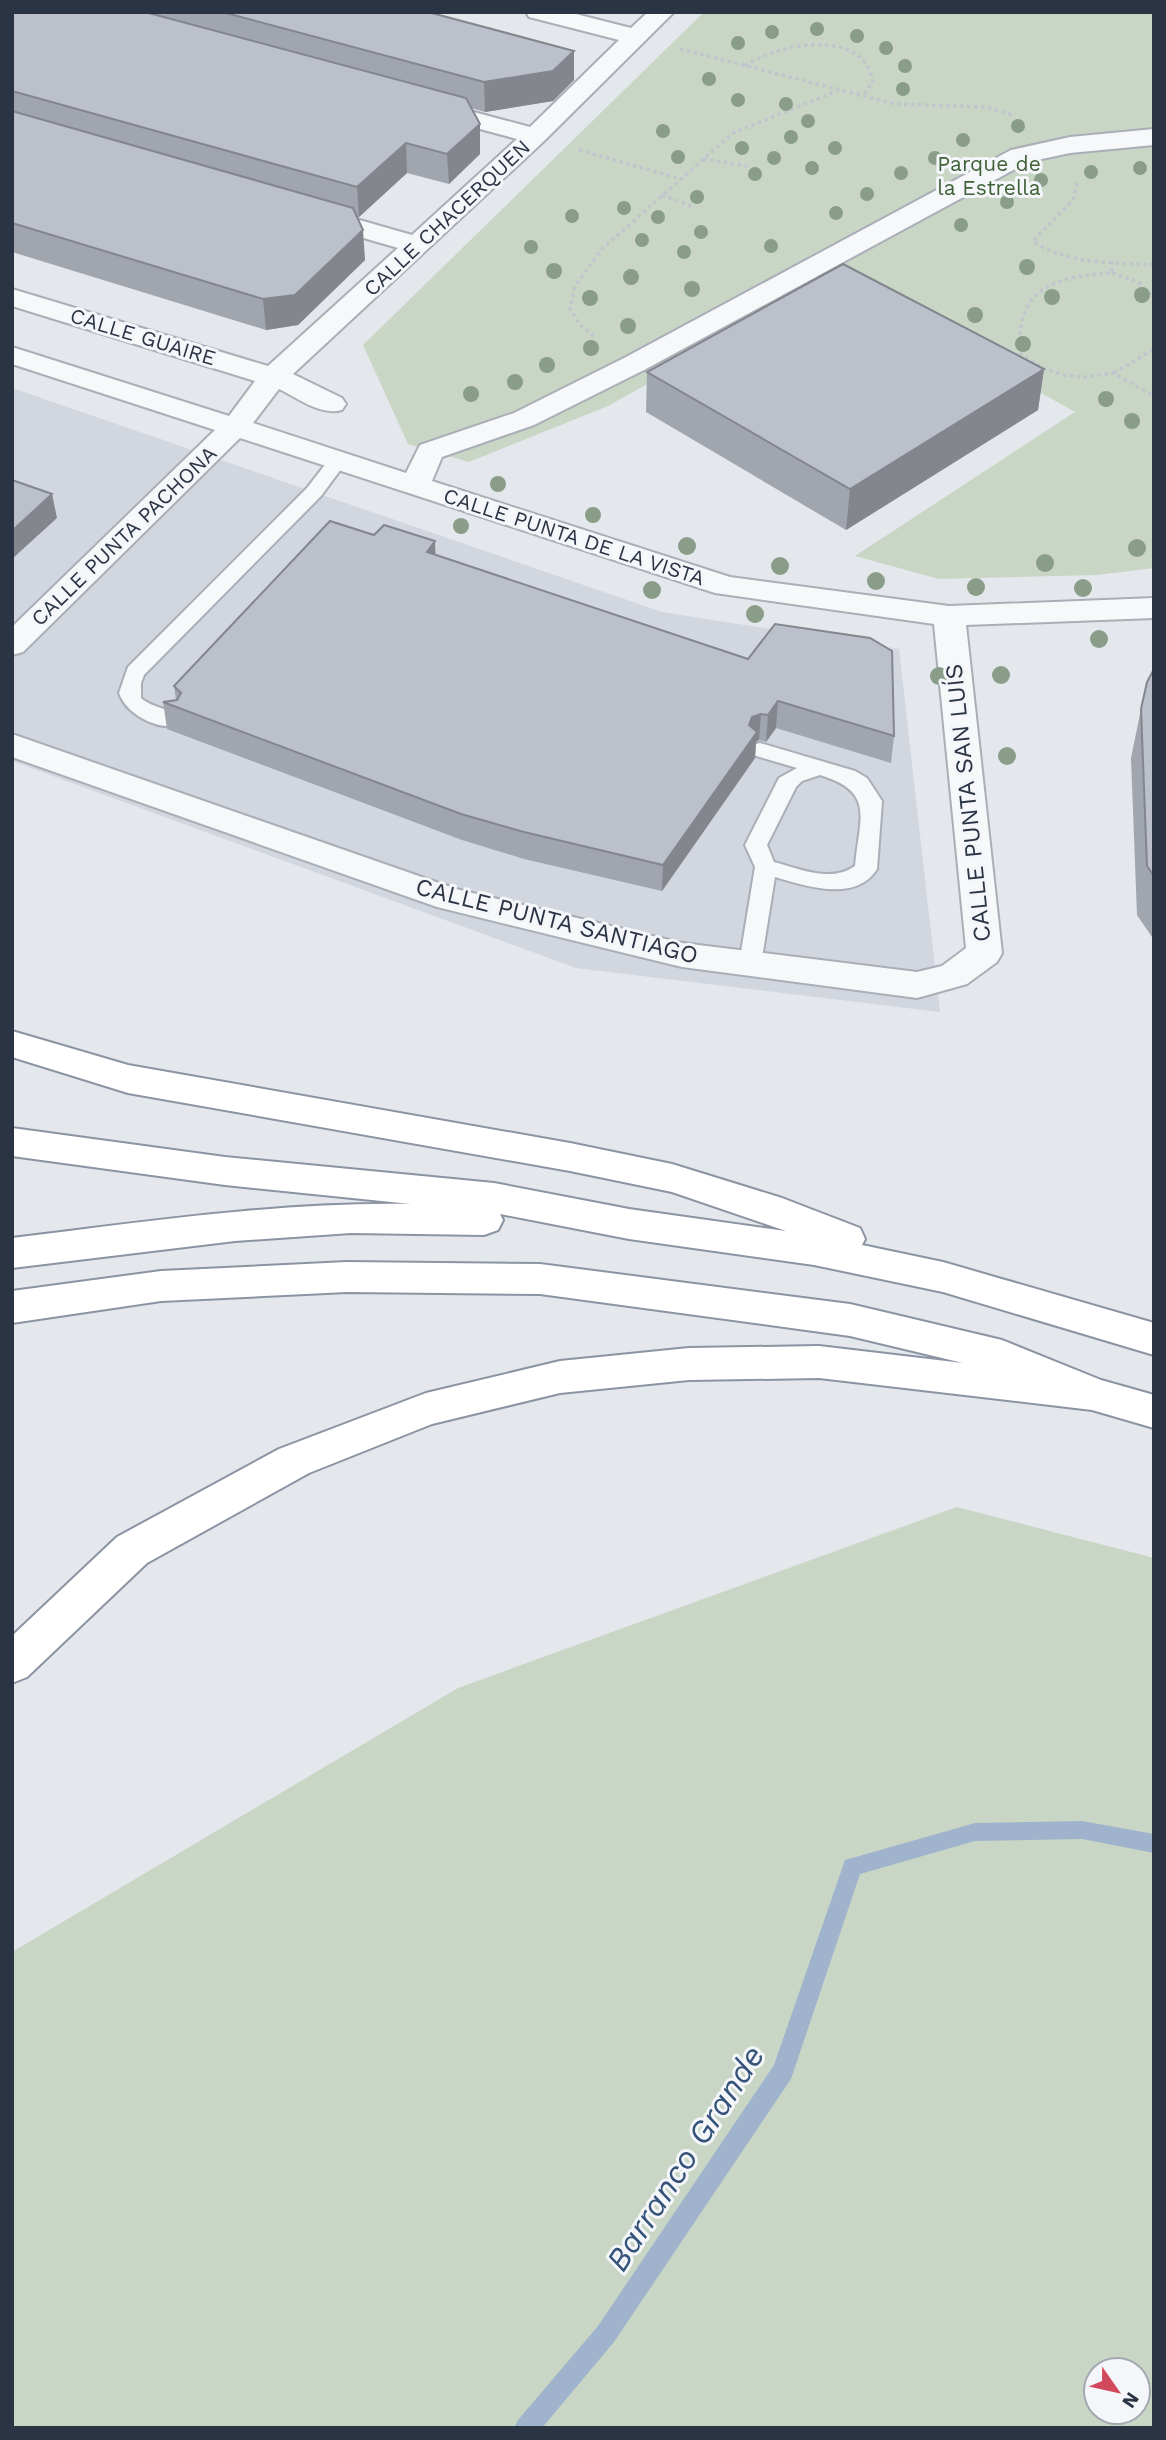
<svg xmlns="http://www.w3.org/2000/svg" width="1166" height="2440" font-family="'Work Sans',sans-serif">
	<rect width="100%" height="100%" fill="#e4e7ec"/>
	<path fill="#d2d6de" d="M12 388 662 612 899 649 940 1012 576 968 12 761Z"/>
	<path fill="#c9d6c5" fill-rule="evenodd" d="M704 12H1154V568L1097 575 939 579 855 556 1075 412 837 278 608 406 469 462 408 444 363 345Z
		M957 1507 1154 1558V2428H12V1952L458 1688ZM1138 2370V2412H1096V2370Z"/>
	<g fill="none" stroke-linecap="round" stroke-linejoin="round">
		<path fill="#9fb4cc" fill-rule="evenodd" d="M1082 1821 1154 1834V1853L1082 1839 975 1841 860 1874 791 2079 614 2342 542 2428H514L518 2420 598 2326 774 2065 845 1860 975 1823Z"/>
		<defs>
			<path id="lane" d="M338 455 347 461 321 496 144 675 141 683V698C153 709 174 708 182 720L179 725C158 731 126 714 119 693L128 667 307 488 331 457Z
				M760 743 855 771 867 778 882 801 877 869C856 903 805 886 775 877L761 964 758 970 750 972 742 970 739 964 755 867 745 845 779 778 797 768 753 755 750 750 753 745ZM820 775C876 792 859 818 855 866 831 883 800 869 774 862L767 845 796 787 802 781Z"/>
			<path id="street" d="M526 12H568L631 28 648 12H674L544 141 293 374 342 398 346 404 342 410C320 416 298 398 279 389L253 423 406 473 420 445 514 413 626 357 1011 150 1070 137 1154 129V145L1070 153 1028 162 646 369 534 425 442 457 432 481 730 577 949 606 1154 598V618L966 625 1002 953 997 962 967 984 917 998 682 967 437 907 12 757V734L456 889 682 943 917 972 942 966 966 948 934 624 715 593 240 438 23 652 12 655V627L215 430 12 364V347L229 416 255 381 12 306V289L268 366 398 248 305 221 301 215 305 209 314 207 412 235 517 139 420 113 416 108 420 103 429 100 530 127 619 40 529 17Z"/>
			<path id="highway" d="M12 1031 128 1065 570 1143 672 1164 782 1198 860 1228 865 1239 862 1245 943 1262 1154 1323V1355L943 1292 814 1265 629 1239 500 1214 503 1220 498 1230 484 1235 351 1233 235 1241 12 1268V1238C145 1222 277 1202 411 1204L225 1185 12 1156V1128L225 1157 494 1183 629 1209 786 1231 672 1192 570 1171 128 1093 12 1057Z
				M347 1262 540 1264 850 1304 1002 1340 1101 1380 1154 1395V1428L1092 1410 819 1378 689 1380 560 1393 432 1424 309 1473 147 1563 27 1677 12 1683V1636L117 1537 279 1449 426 1393 560 1361 689 1348 819 1346 963 1363 850 1336 540 1294 347 1292 161 1301 12 1323V1291L161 1271Z"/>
		</defs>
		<use href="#lane" stroke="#a9aeb7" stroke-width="4"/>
		<use href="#street" stroke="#a9aeb7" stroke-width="4"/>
		<use href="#highway" stroke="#8b94a3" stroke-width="4"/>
		<path stroke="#c2c5cb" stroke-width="3.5" stroke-dasharray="3.5 3.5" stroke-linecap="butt" d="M680 49 895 104 985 107 1013 115
			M745 66C773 46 844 31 867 65 870 70 871 76 873 81L863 96
			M579 150 678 178
			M703 159 747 166
			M1077 183 1073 200 1033 241C1067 265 1114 262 1154 265
			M662 195 694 207
			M1112 261V273C1055 276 1015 288 1020 353L1042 368 1064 375 1087 377 1113 373 1154 396
			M1112 273 1138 282 1154 298
			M594 336 580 325 570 309 575 286 602 249 733 133 837 91
			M1114 373 1154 349"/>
		<use href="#lane" fill="#f7f8fa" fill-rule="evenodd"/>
		<use href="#street" fill="#f7f8fa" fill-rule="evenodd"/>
		<use href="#highway" fill="#fff" fill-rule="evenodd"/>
	</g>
	<g fill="#899d89">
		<circle cx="817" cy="29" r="7"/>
		<circle cx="772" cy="32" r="7"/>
		<circle cx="857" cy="36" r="7"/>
		<circle cx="738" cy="43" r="7"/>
		<circle cx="886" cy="48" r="7"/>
		<circle cx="905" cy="66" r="7"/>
		<circle cx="709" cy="79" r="7"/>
		<circle cx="903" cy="89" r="7"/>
		<circle cx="738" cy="100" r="7"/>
		<circle cx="786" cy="104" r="7"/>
		<circle cx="808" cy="121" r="7"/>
		<circle cx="1018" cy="126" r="7"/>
		<circle cx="663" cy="131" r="7"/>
		<circle cx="791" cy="137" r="7"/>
		<circle cx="963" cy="140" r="7"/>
		<circle cx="742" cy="148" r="7"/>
		<circle cx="835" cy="148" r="7"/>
		<circle cx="678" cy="157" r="7"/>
		<circle cx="774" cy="158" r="7"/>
		<circle cx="935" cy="158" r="7"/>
		<circle cx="812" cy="168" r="7"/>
		<circle cx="1140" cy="168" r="7"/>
		<circle cx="1091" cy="172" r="7"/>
		<circle cx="901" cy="173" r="7"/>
		<circle cx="755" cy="174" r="7"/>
		<circle cx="1041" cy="180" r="7"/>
		<circle cx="867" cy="194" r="7"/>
		<circle cx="697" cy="197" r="7"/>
		<circle cx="1007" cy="202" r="7"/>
		<circle cx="624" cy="208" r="7"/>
		<circle cx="836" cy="213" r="7"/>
		<circle cx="572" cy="216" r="7"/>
		<circle cx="658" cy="217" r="7"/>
		<circle cx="961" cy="225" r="7"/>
		<circle cx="701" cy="232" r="7"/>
		<circle cx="642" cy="240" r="7"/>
		<circle cx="771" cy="246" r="7"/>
		<circle cx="531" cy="247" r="7"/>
		<circle cx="684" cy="252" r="7"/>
		<circle cx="1027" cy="267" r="8"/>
		<circle cx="554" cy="271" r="8"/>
		<circle cx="631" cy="277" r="8"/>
		<circle cx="692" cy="289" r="8"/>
		<circle cx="1142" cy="295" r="8"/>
		<circle cx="1052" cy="297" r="8"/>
		<circle cx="590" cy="298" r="8"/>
		<circle cx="975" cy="315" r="8"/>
		<circle cx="628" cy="326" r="8"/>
		<circle cx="1023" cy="344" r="8"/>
		<circle cx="591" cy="348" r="8"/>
		<circle cx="547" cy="365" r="8"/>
		<circle cx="515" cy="382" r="8"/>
		<circle cx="471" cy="394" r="8"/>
		<circle cx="1106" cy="399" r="8"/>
		<circle cx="1132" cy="421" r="8"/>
		<circle cx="498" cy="484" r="8"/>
		<circle cx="593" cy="515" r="8"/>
		<circle cx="461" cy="526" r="8"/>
		<circle cx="687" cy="546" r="9"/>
		<circle cx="1137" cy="548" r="9"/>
		<circle cx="1045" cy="563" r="9"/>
		<circle cx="780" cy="566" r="9"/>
		<circle cx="876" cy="581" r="9"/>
		<circle cx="976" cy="587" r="9"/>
		<circle cx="1083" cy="588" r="9"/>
		<circle cx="652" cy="590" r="9"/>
		<circle cx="755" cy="614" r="9"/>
		<circle cx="1099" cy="639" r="9"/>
		<circle cx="1001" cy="675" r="9"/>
		<circle cx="939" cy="676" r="9"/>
		<circle cx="1007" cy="756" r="9"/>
	</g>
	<path fill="#a1a5ae" d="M12 12H428L574 80 553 101 485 112 471 108 480 154 449 184 407 173 359 217H357L365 260 298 325 266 330 12 252Z
		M1044 369 1038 410 846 530 646 412 647 372Z
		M436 555 894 736 891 763 776 728 766 742 759 740 756 742 755 758 662 891 524 859 462 840 167 729 163 702 176 700 174 686Z
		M1154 669V940L1137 915 1131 758 1141 709Z"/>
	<path fill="#83868d" d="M574 51V80L553 101 485 112 484 82Z
		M480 124V154L449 184 447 154Z
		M406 143 407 173 359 217 357 187Z
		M363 230 365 260 298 325 266 330 263 299Z
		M1044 369 1038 410 846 530 850 489Z
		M52 494 57 518 12 559V531Z
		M435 541 436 568 427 552Z
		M778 701 776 728 766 742 768 715Z
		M761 714 759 740 756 742 755 758 662 891 663 865 749 725 752 717Z"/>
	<path fill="#bbc0ca" stroke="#83868d" stroke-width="2" d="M12 12H145L466 98 480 124 447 154 406 143 357 187 12 91Z
		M222 12H428L574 51 553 71 484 82Z
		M12 111 353 208 363 230 295 295 263 299 12 223Z
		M843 264 1044 369 850 489 647 372Z
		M12 480 52 494 12 531Z
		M330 521 374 535 384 525 435 541 427 552 748 659 775 624 870 638 892 651 894 736 778 701 768 715 761 714 752 717 749 725 757 732 663 865 524 832 461 814 163 702 177 700 181 693 174 686Z
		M1154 669V876L1147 866 1141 709 1147 682Z"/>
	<g text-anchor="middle" stroke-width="6" stroke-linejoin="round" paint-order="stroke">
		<g font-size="21" fill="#3f6138" stroke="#f4f6f9">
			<text x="989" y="171">Parque de<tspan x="989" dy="24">la Estrella</tspan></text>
		</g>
		<g font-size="21" fill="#2b3445" stroke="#f4f6f9">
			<text transform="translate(447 218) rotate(-43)" y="7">CALLE CHACERQUEN</text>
			<text transform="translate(143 337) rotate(17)" y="7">CALLE GUAIRE</text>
			<text transform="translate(124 536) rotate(-44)" y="7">CALLE PUNTA PACHONA</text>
			<text transform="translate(574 537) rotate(18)" y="7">CALLE PUNTA DE LA VISTA</text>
		</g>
		<g font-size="24" fill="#2b3445" stroke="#f4f6f9">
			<text transform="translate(968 803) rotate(-96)" y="8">CALLE PUNTA SAN LUÍS</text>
			<text transform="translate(557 921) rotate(14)" y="8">CALLE PUNTA SANTIAGO</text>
		</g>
		<g font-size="32" font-style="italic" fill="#34527a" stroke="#f4f6f9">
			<text transform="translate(685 2158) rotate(-57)" y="11">Barranco Grande</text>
		</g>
	</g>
	<rect width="1166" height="2440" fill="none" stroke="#2b3445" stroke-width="28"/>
	<g transform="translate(1117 2391) rotate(124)"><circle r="33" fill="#f4f6f9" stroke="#a4a8b1" stroke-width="2"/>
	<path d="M0-5L12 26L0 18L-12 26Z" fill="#d1495b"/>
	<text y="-10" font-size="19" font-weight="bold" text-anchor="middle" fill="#2b3445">N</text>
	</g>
</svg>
